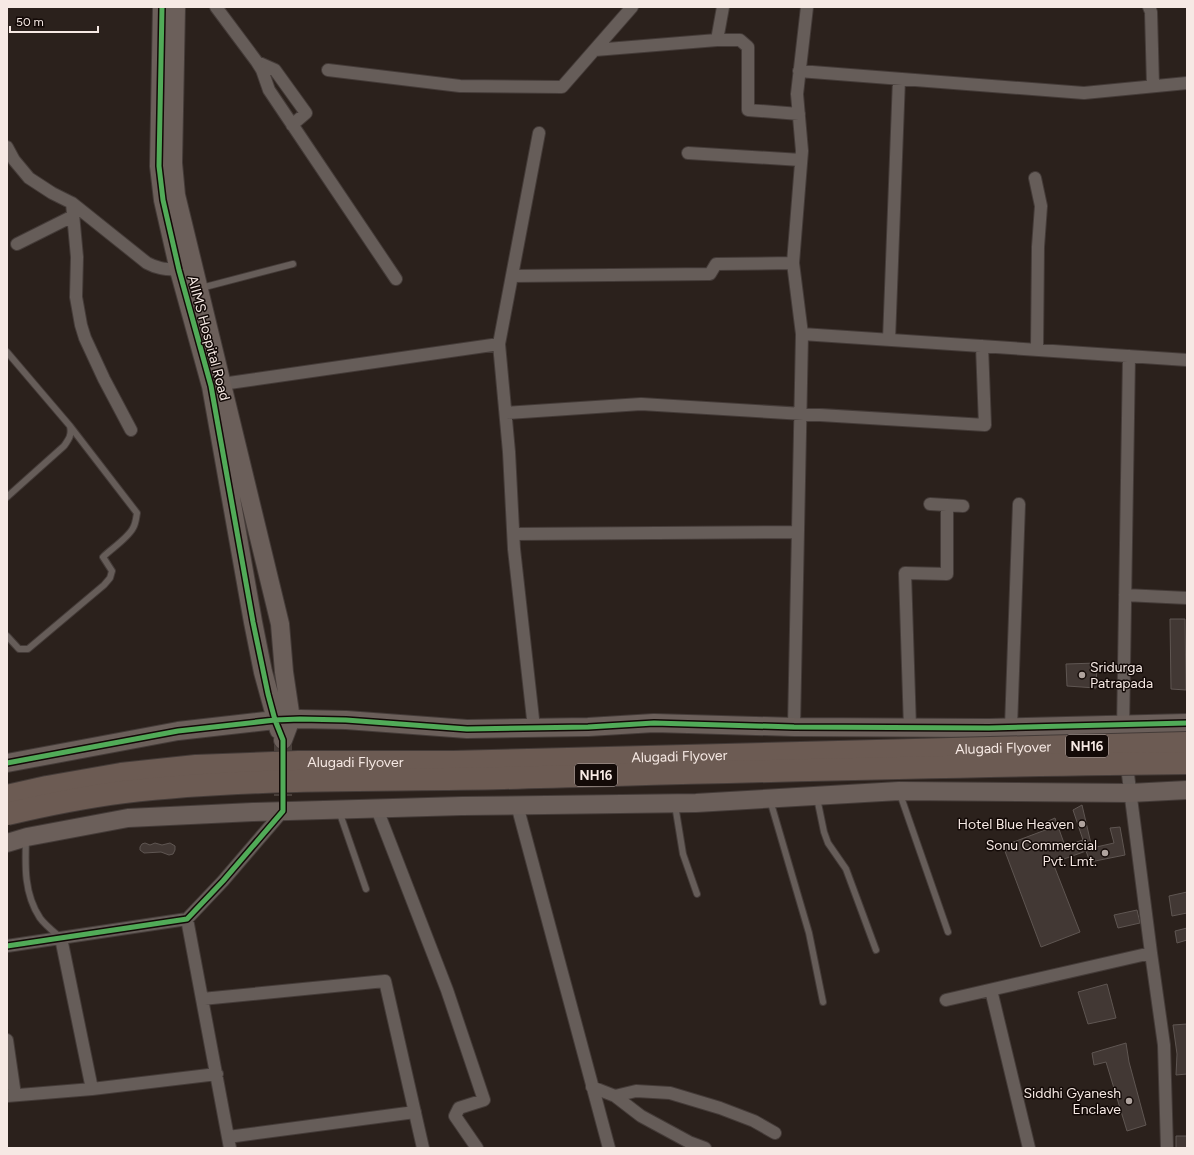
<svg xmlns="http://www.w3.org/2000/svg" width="1194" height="1155" font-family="Figtree,sans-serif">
	<rect width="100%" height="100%" fill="#2b211c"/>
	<path fill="#423834" stroke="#5f5652" d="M1170 619H1185L1186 690 1171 689Z
		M1097 663 1096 688 1067 686 1066 664Z
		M1082 805 1092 848 1114 843 1110 828 1120 827 1125 855 1090 862 1086 851 1053 863 1080 932 1041 947 1003 846 1048 829 1046 822 1055 818 1065 846 1086 839 1083 840 1073 810Z
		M145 843 150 845 155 843 162 845 170 843 175 846V850L173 854 169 855 161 852 144 853 140 850V847L142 844Z
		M1187 892V913L1172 916 1169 896Z
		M1137 910 1140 923 1118 928 1114 915Z
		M1187 928V940L1177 943 1175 931Z
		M1107 984 1116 1018 1088 1024 1078 992Z
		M1187 1024V1074L1176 1075 1177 1054 1173 1025Z
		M1126 1043 1129 1062 1146 1125 1127 1131 1106 1062 1094 1065 1092 1053Z
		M1176 1136H1187V1148H1176Z"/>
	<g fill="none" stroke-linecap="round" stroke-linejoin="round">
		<path stroke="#493f3a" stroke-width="18" stroke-dasharray="18 9" stroke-linecap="butt" d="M283 740V796"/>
		<defs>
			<path id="lane" d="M201 288 293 264
				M7 352 70 426C72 435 69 439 64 446L7 497
				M7 636 19 649H28L104 585 110 578 112 571 103 557C111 549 128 538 133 528 136 523 136 518 137 513L70 426
				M900 794 948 932
				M817 798 824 832 828 843 846 869 876 950
				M770 800 809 933 823 1002
				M675 805 683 854 697 894
				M339 811 366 889
				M26 839C25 866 24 894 40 918 45 925 54 932 61 938"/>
			<path id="street" d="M216 7 257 62 262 70 269 90 396 279
				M723 7 717 40H740L748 47V110L799 114
				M1149 7 1151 12 1153 86
				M595 50 717 40
				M257 62 275 70 306 113 292 125
				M328 70 460 86 562 87 632 7
				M799 71 1084 93 1187 83
				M7 147 14 160 29 178 52 193 72 203 147 263C158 269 167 269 179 270
				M688 153 801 160
				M1035 178 1041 206 1038 247 1037 349
				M72 203 77 257 76 297 81 325 85 338 104 379 131 430
				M17 244 73 216
				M512 276 710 274 716 264 793 263
				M802 334 1187 360
				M889 340 899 79
				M499 344 539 133
				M222 384 499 344 509 452 514 549 534 728
				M506 413 641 404 985 425 982 346
				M930 504 963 506
				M514 534 798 532
				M1125 595 1187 598
				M794 727 802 334 793 263 802 151 797 94 807 7
				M1011 727 1019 504
				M910 728 905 573 947 574V505
				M1123 730 1129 356
				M1126 759 1151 953 1164 1045 1167 1148
				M517 805 609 1148
				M377 809 447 990 484 1100 459 1108 455 1116 477 1148
				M187 919 230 1148
				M7 946 187 919 223 881 283 811
				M991 990 1029 1148
				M202 999 385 981 423 1148
				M946 1000 1151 953
				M7 1040 15 1095
				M592 1087 615 1096 641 1116 689 1142 705 1148
				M92 1089 217 1074
				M7 1096 92 1089 61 938
				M615 1096 636 1091 670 1093 720 1108 754 1121 775 1133
				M228 1137 415 1112"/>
			<path id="secondary" d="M162 7 159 166 163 200 179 270 211 386 253 622 263 672 279 730
				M176 7 173 163 176 195 280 624 284 672 291 719 283 740
				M7 763 178 731 275 720 300 719 346 720 467 729 588 727 654 723 794 727 989 728 1187 723
				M7 843 27 837 128 818 253 812 462 806 696 803 899 791 1130 793 1187 790"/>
		</defs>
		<use href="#lane" stroke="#443b38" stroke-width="8"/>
		<use href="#street" stroke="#443b38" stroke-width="14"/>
		<use href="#secondary" stroke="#443b38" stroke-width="20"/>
		<use href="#lane" stroke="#665d59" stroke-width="6"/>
		<use href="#street" stroke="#665d59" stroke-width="12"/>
		<use href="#secondary" stroke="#6b5f5a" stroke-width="18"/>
		<defs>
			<g id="highway-bridge">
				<path id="s1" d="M7 796 47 787 121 774 196 766 298 762H453L1187 743"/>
				<path d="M7 814C45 805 85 797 124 792 250 777 377 781 504 778 731 772 959 765 1187 763"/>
			</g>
		</defs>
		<use href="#highway-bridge" stroke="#443b38" stroke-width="24" stroke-linecap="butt"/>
		<use href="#highway-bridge" stroke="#6c5b53" stroke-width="22"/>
		<defs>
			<path id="cycleway" d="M7 763 178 731 275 720 300 719 346 720 467 729 588 727 654 723 794 727 989 728 1187 723
				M7 946 187 919 223 881 283 811V740L275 720 268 694 253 622 211 386 179 270 163 200 159 166 162 7"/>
		</defs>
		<use href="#cycleway" stroke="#130a07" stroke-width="8"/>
		<use href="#cycleway" stroke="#51ab58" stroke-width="5"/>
	</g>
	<g fill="#afa39e" stroke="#130a07" stroke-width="1.5">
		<circle cx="1082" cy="675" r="4"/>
		<circle cx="1082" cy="824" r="4"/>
		<circle cx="1105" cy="853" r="4"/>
		<circle cx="1129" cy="1101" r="4"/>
	</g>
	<g text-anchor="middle" stroke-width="3" stroke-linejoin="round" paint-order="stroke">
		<g fill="#130a07" stroke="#b2a6a2" stroke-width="1">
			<rect x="1066" y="735" width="42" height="22" rx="3"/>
			<rect x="575" y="764" width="42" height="22" rx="3"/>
		</g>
		<g font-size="13" font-weight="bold" fill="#f6e9e4">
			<text x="1087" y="751">NH16</text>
			<text x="596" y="780">NH16</text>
		</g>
		<g font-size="14" fill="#f6e9e4" stroke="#130a07">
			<text transform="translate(209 338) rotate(75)" y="5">AIIMS Hospital Road</text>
			<text dy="5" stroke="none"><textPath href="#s1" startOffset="999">Alugadi Flyover</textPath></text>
			<text dy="5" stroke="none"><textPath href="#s1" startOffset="675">Alugadi Flyover</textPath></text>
			<text dy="5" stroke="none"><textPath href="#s1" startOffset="351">Alugadi Flyover</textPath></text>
		</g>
		<g font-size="14" fill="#f6e9e4" stroke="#130a07" text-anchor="end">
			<text x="1090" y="672" text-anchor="start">Sridurga<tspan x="1090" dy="16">Patrapada</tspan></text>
			<text x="1074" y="829">Hotel Blue Heaven</text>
			<text x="1097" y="850">Sonu Commercial<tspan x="1097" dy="16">Pvt. Lmt.</tspan></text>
			<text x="1121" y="1098">Siddhi Gyanesh<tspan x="1121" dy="16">Enclave</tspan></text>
		</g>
	</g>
	<rect width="1194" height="1155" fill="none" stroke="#f6e9e4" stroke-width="16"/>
	<path d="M10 26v6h88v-6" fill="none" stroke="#f6e9e4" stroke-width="2"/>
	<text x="16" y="26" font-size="12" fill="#f6e9e4" stroke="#130a07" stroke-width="3" paint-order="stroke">50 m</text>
</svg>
